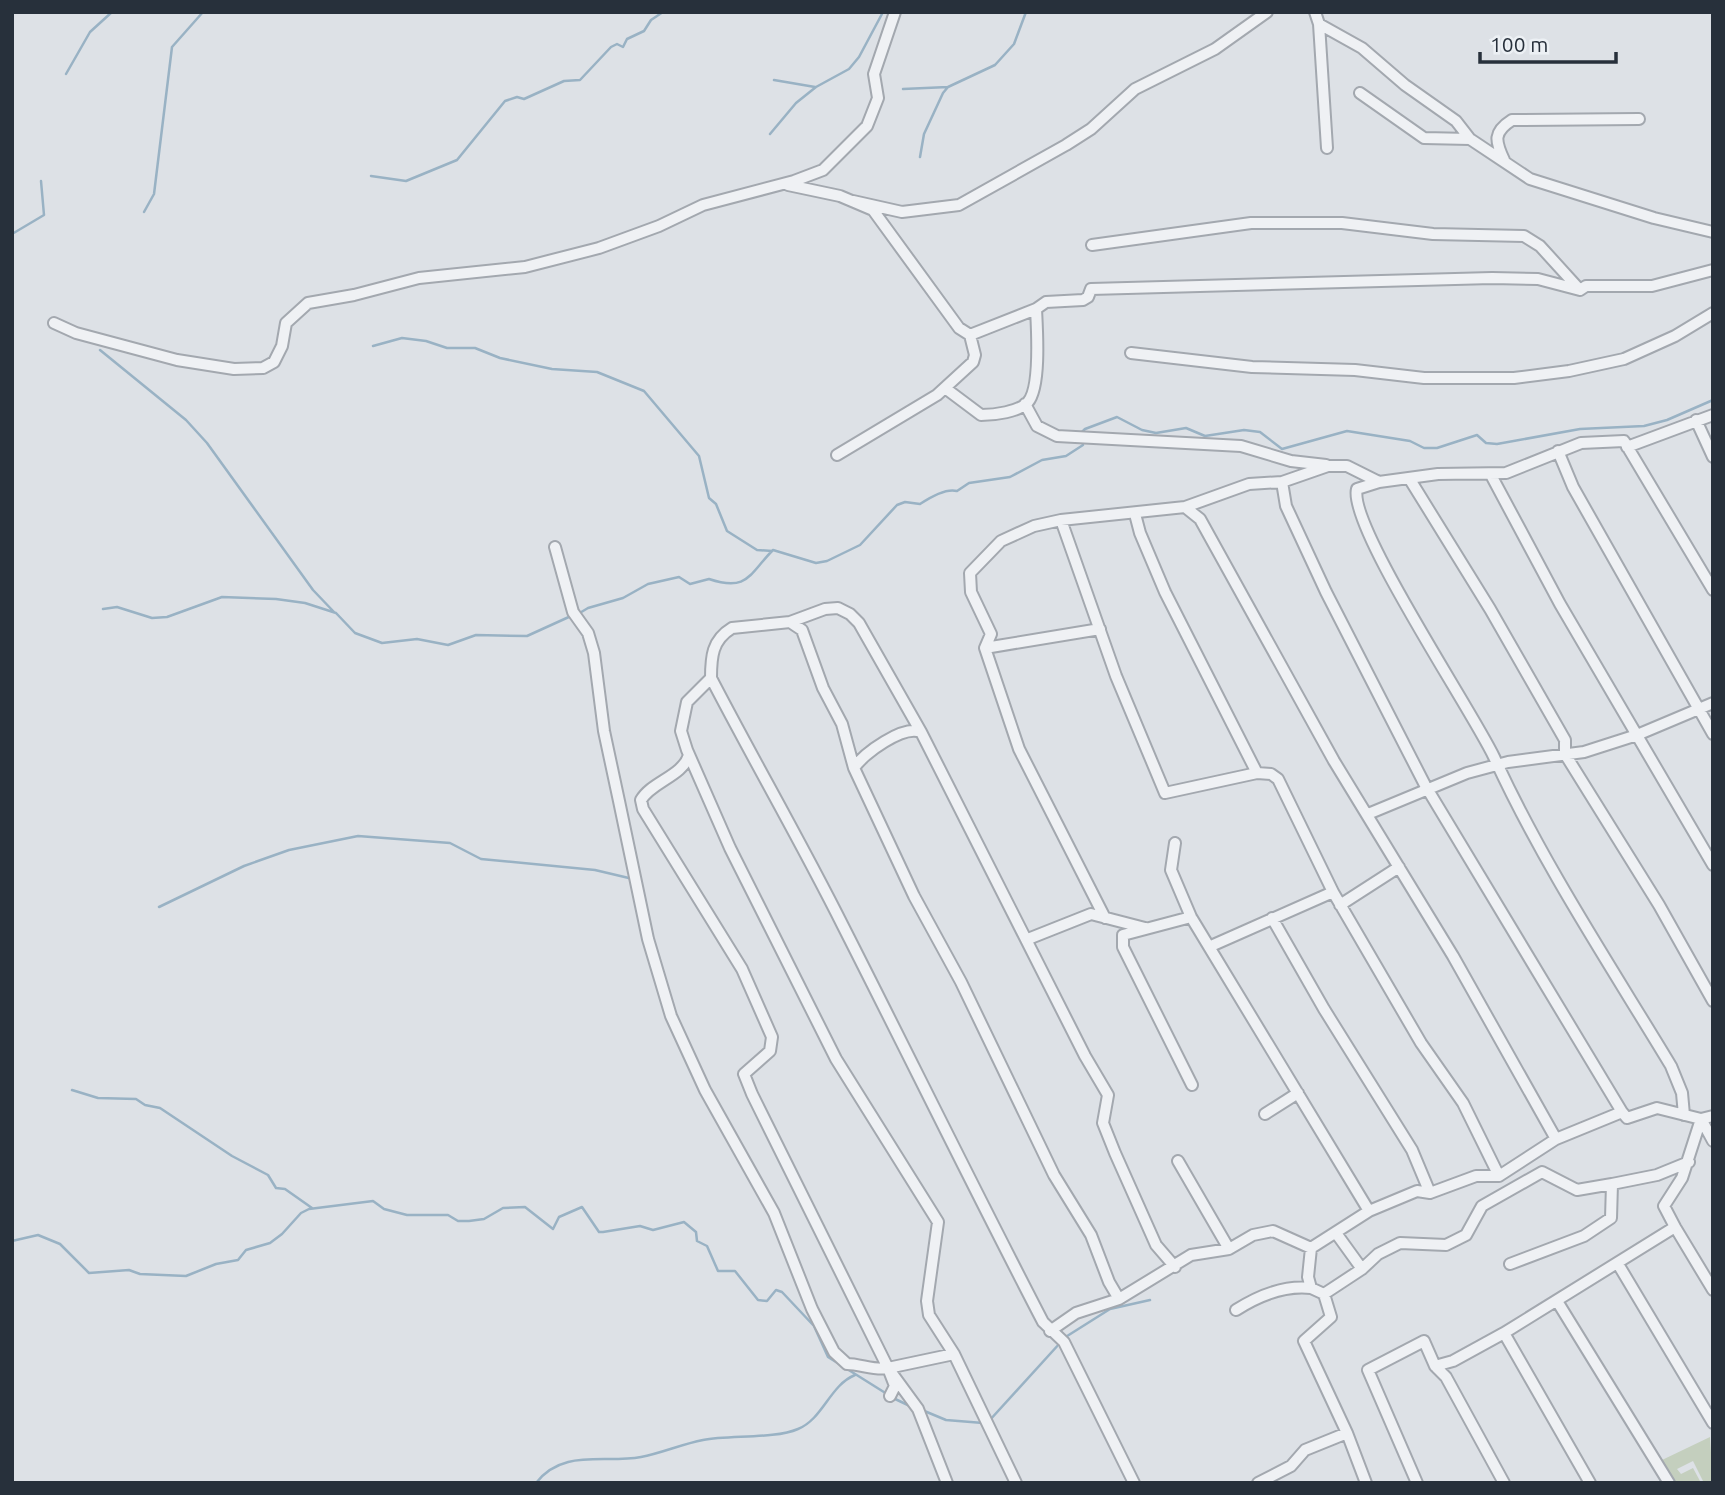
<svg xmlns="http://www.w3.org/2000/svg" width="1725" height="1495" font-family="Ubuntu,sans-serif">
	<rect width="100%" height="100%" fill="#dde1e6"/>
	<path fill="#c4cfbe" d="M1710 1437 1713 1483H1704L1693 1461 1677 1469 1681 1474 1693 1468 1700 1481 1673 1483 1662 1460Z"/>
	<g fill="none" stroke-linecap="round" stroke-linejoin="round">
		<path stroke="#99b2c4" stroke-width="2.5" d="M66 74 90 32 112 12
			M774 80 815 87
			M903 89 948 87
			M770 134 796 103 816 87 849 69 859 57 883 12
			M920 157 924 134 943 93 948 87 995 65 1014 44 1026 12
			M371 176 406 181 457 160 505 101 517 97 524 99 564 81 580 80 611 47 617 44 623 47 627 39 644 31 651 20 663 12
			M144 212 154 194 172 47 203 12
			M12 234 44 215 41 181
			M373 346 402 338 426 341 447 348H475L500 358 552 369 597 372 644 391 699 456 709 498 716 504 727 531 757 550 772 551
			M100 350 186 420 207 443 313 590 334 612
			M1080 434 1085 429 1117 417 1142 430 1156 433 1186 428 1205 436 1244 430 1260 432 1282 449 1347 431 1410 441 1424 448H1437L1477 435 1486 443 1497 444 1580 429 1644 426 1667 420 1713 400
			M103 609 117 607 152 618 167 617 222 597 276 599 305 603 336 613 355 633 382 643 417 639 448 645 476 635 527 636 571 616
			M578 614 588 608 623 598 648 584 679 577 690 584 709 579C748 592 749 574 773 550L816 563 827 561 860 545 897 505 905 502 920 504C929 498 946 488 957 491L969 483 1010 477 1042 460 1066 456 1083 445 1082 441
			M159 907 244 866 289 850 358 836 450 843 481 859 595 870 633 879
			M72 1090 98 1098 136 1099 145 1105 160 1108 232 1156 268 1175 276 1188 285 1189 312 1208
			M12 1241 38 1235 60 1244 89 1273 129 1270 140 1274 186 1276 216 1264 238 1260 246 1250 270 1243 282 1234 301 1213 309 1209 373 1201 384 1209 407 1215H448L458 1221H469L484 1219 503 1208 525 1207 553 1229 559 1217 582 1207 599 1232H603L640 1226 653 1230 684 1222 696 1232 697 1241 707 1246 718 1271H735L758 1300 767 1301 776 1290 782 1292 814 1326 828 1357 887 1394
			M1064 1338 1110 1309 1150 1300
			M893 1398 912 1407
			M922 1410 946 1420 983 1423
			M989 1421 1060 1343
			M536 1483C563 1448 604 1464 641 1457 662 1453 682 1444 703 1440 730 1435 775 1439 798 1429 823 1419 830 1385 855 1375"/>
		<defs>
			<path id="minor" d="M1315 12 1319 24 1327 148
				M1319 24 1362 48 1405 85 1456 121 1470 139 1530 179 1654 218 1713 232
				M1360 93 1424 138 1470 139
				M1504 160C1495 141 1493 132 1512 120L1639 119
				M788 185 840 196 873 210 959 328 970 335 975 355 973 362 937 395 837 455
				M853 201 902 212 959 205 1066 145 1091 129 1135 89 1215 49 1267 12
				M1092 245 1251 223H1342L1433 234 1524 236 1540 246 1580 290
				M54 323 76 333 177 360 234 369 263 368 274 362 282 346 286 323 308 303 354 295 419 278 525 267 599 248 659 226 703 205 794 181 823 170 867 126 878 98 874 74 895 12
				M970 335 1036 309 1046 302 1083 300 1088 297 1091 289 1492 278 1538 279 1580 290 1586 286H1652L1713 270
				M1131 353 1252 367 1355 370 1424 378H1514L1569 371 1624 359 1675 336 1713 313
				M945 388 981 415C994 415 1019 412 1028 402 1041 387 1037 329 1036 309
				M1025 404 1037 426 1057 436 1241 446 1291 461 1326 465
				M1696 420 1713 457
				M1627 447 1713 415
				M1558 451 1573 487 1713 734
				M1491 475 1560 604 1713 865
				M1409 478 1490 609 1565 740V754L1659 905 1713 1001
				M1282 482 1286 506 1326 592 1425 785 1622 1112
				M1185 507 1200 519 1334 761 1453 956 1556 1139
				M1061 520 1116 676 1165 793 1257 773 1165 592 1140 533 1135 514
				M555 547 573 612 588 633 594 653 604 731 619 801 648 939 671 1016 705 1090 774 1213 812 1309 834 1352 847 1364C860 1364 876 1371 888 1368L895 1386 890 1396
				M790 622 802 630 823 688 842 724 854 768 914 896 961 982 1054 1175 1091 1235 1109 1282 1119 1299
				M985 648 1100 629
				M711 678 687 702 681 731 687 750 730 848 836 1059 938 1222 927 1301 929 1315 954 1354 1016 1483
				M689 755C683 776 651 782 641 800L643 809 742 969 772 1037 770 1051 744 1074 752 1094 888 1368 918 1409 947 1483
				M854 768C864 753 903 725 921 732
				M1257 773 1271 774 1278 779 1333 892
				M1368 814 1467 773 1508 762 1584 752 1637 735 1713 703
				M1175 843 1171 870 1191 917 1369 1211
				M1340 905 1399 867
				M1191 917 1123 935V947L1192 1085
				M1105 918 1019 749 985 648 991 634 971 592 970 573 1001 541 1034 526 1061 520 1185 507 1249 484 1282 482 1328 466H1347L1379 482
				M1272 918 1324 1009 1412 1150 1430 1193
				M1028 939 1091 914 1145 928
				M1211 946 1333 892 1421 1043 1463 1103 1499 1176
				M1265 1114 1298 1093
				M1684 1115 1682 1093 1671 1066C1610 965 1543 864 1494 757 1473 712 1347 524 1357 489L1379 482 1438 474 1506 473 1581 443 1624 441 1713 590
				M1178 1161 1229 1249
				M1675 1227 1713 1290
				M1336 1233 1362 1269
				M1311 1248 1369 1211 1417 1191 1430 1193 1476 1176H1499L1556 1139 1622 1112 1627 1118 1657 1108 1701 1119 1713 1141
				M1510 1264 1584 1236 1611 1218 1612 1184 1657 1175 1689 1162
				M1618 1264 1713 1423
				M1557 1301 1669 1483
				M1236 1310C1258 1296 1285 1285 1311 1288
				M1050 1331 1076 1313 1119 1299 1191 1255 1229 1249 1253 1235 1273 1231 1311 1248 1308 1277 1311 1288 1324 1294
				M1435 1366 1446 1377 1504 1483
				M888 1368 954 1354
				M1134 1483 1064 1342 1043 1322C975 1191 910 1058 843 926 801 842 754 761 711 678 711 657 712 640 732 628L790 622 825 609 838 608 850 614 859 623 921 732 1085 1056 1108 1095 1103 1123 1115 1153 1156 1245 1175 1267
				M1258 1483 1291 1466 1305 1450 1347 1433
				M1366 1483 1347 1433 1304 1341 1331 1317 1324 1294 1362 1269 1378 1254 1400 1243 1446 1245 1466 1235 1482 1206 1542 1172 1577 1190 1612 1184
				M1417 1483 1368 1370 1424 1341 1435 1366 1453 1361 1504 1333
				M1590 1483 1504 1333 1675 1227 1664 1206 1682 1178 1701 1119 1713 1116"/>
		</defs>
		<use href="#minor" stroke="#a3a8af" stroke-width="14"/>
		<use href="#minor" stroke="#eff1f4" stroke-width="10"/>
	</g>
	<rect width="1725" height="1495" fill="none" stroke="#27303b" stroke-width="28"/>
	<path d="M1480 52v10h136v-10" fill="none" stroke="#27303b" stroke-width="3.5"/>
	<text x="1490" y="52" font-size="21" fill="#27303b" stroke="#ecf0f4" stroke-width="5" paint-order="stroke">100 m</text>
</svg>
